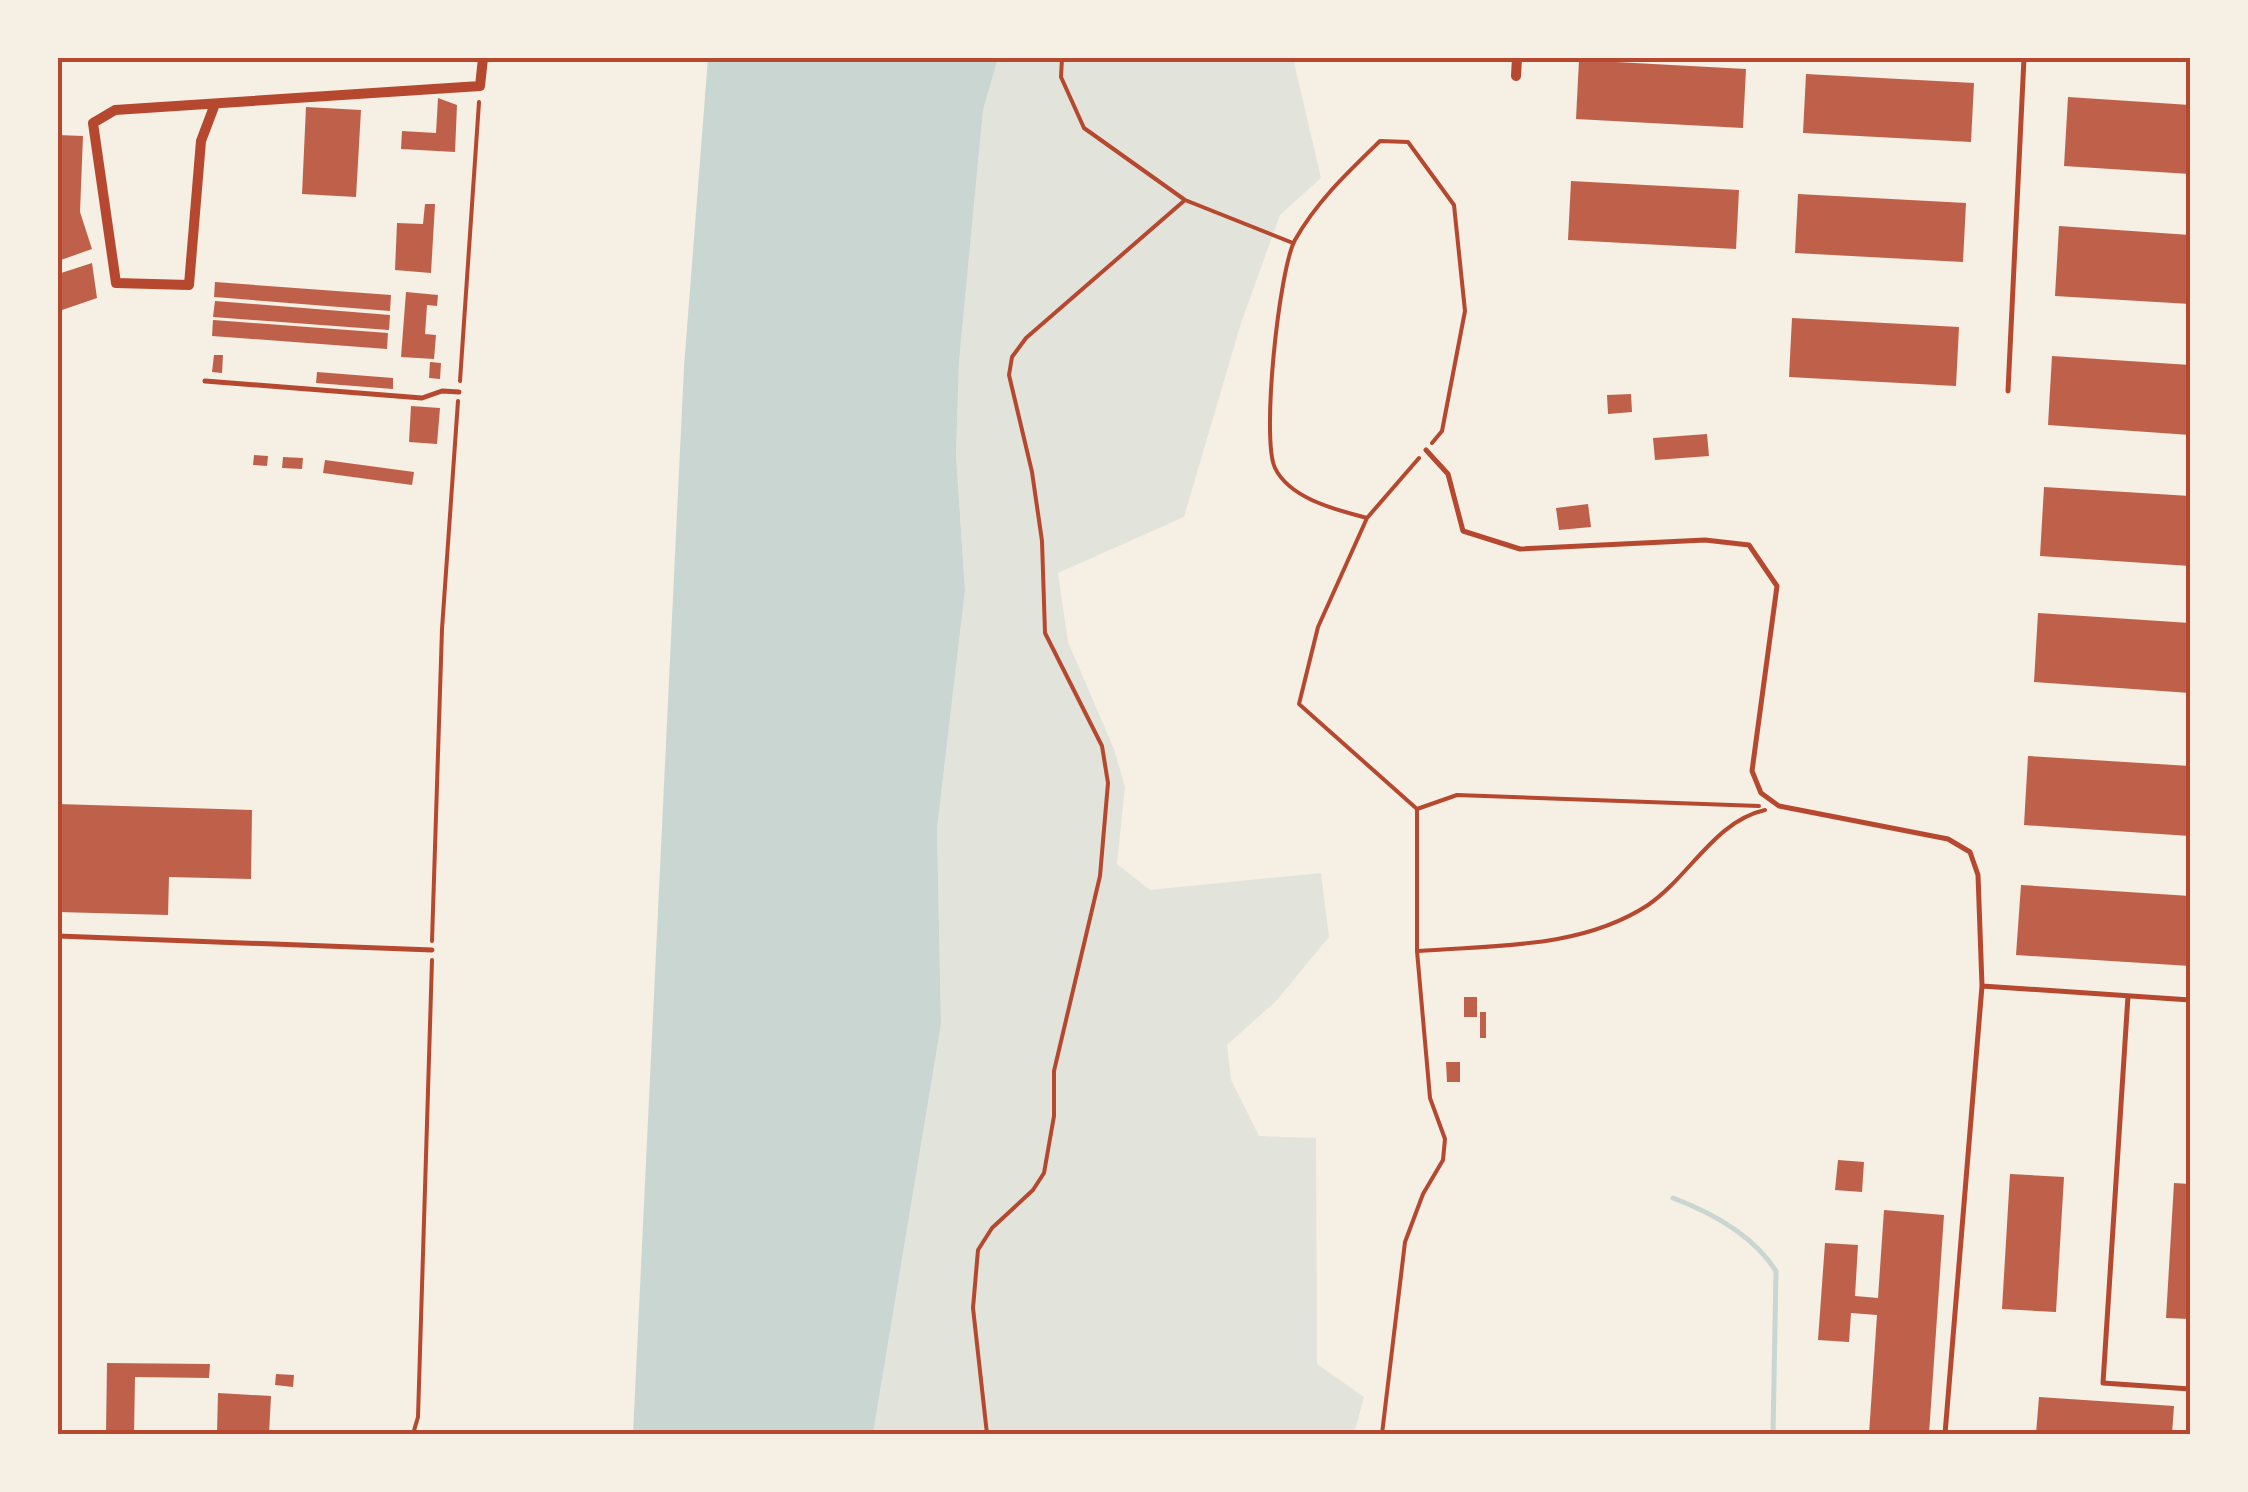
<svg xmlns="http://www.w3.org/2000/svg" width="2248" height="1492" font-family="'IBM Plex Sans',sans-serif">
	<rect width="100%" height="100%" fill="#f6efe4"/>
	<path fill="#e2e4dc" d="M998 58H1293L1321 178 1280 215 1241 323 1184 517 1058 573 1068 642 1114 749 1125 787 1117 864 1150 890 1321 873 1329 937 1276 1001 1227 1045 1231 1080 1259 1136 1316 1138 1317 1364 1364 1397 1354 1434H873L941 1024 937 829 965 590 956 455 959 362 983 110Z"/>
	<path fill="#c9d6d2" d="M708 58H998L983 110 959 362 956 455 965 590 937 829 941 1024 873 1434H633L684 367Z"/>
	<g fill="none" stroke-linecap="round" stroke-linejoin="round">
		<path stroke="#c9d6d2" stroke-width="5" d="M1673 1198C1713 1213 1753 1235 1776 1271L1773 1434"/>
	</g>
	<path fill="#bf614a" d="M1579 60 1746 69 1743 128 1576 119Z
		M1806 74 1974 83 1971 142 1803 133Z
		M2068 97 2190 105V174L2064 166Z
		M438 98 457 105 455 152 401 149 402 131 436 133Z
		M306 107 361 110 356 197 302 194Z
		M58 135 83 136 80 212 92 249 58 261Z
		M1571 181 1739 190 1736 249 1568 240Z
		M1798 194 1966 203 1963 262 1795 253Z
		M425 204H435L431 273 395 270 397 223 423 224Z
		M2059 226 2190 235V304L2055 296Z
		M92 263 97 298 62 310 58 274Z
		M215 282 391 295 390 311 214 297Z
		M406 292 438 295 437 306 427 305 425 334 436 335 434 359 401 357Z
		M215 301 390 315 389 330 213 317Z
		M1792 318 1959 327 1956 386 1789 377Z
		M213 320 388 333 387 349 212 336Z
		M214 355H223L222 373 212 372Z
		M2052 356 2190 365V435L2048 425Z
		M430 362 441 363 440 379 429 378Z
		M317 372 393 378V389L316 383Z
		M1631 394 1632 412 1608 414 1607 395Z
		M411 406 440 408 437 444 409 442Z
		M1707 434 1709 456 1655 460 1653 438Z
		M254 455 268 456 267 466 253 465Z
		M283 457 303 458 302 469 282 468Z
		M325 460 414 472 412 485 323 473Z
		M2044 487 2190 496V566L2040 556Z
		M1588 504 1591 527 1559 530 1556 508Z
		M2038 613 2190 623V693L2034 682Z
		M2028 756 2190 766V836L2024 825Z
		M58 804 252 810 251 879 169 877 168 915 58 912Z
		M2021 885 2190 896V966L2016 955Z
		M1464 997H1477V1017H1464Z
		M1480 1012H1486V1038H1480Z
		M1446 1062H1460V1082H1447Z
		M1838 1160 1864 1162 1862 1192 1835 1190Z
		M2010 1174 2064 1177 2056 1312 2002 1309Z
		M2174 1183 2190 1184V1319L2166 1318Z
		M1884 1210 1944 1215 1929 1434H1869L1877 1315 1851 1313 1849 1342 1818 1340 1825 1243 1858 1245 1855 1296 1878 1298Z
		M107 1363 210 1364 209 1378 135 1377 134 1434H106Z
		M276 1374 294 1375 293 1387 275 1385Z
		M218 1393 271 1396 269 1434H217Z
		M2039 1397 2174 1406 2172 1434H2036Z"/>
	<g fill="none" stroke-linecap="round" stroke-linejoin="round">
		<path stroke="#b5482f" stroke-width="4" d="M1062 58 1061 77 1084 128 1185 200 1293 243
			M460 381 479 102
			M1367 518C1337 510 1290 499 1275 468 1261 439 1279 269 1295 240 1317 201 1348 172 1380 141L1408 142 1454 205 1465 311 1442 431 1432 443
			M1417 809 1457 795 1759 806
			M432 941 442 629 458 401
			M1418 951C1495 945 1581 949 1648 905 1689 877 1715 821 1765 810
			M413 1434 418 1417 432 960
			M987 1434 973 1308 978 1250 992 1228 1033 1190 1044 1173 1054 1116V1071L1100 876 1108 783 1102 746 1045 633 1042 541 1032 472 1009 375 1012 357 1026 338 1185 200
			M1382 1434 1405 1242 1423 1194 1443 1160 1445 1139 1430 1098 1417 951V809L1299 704 1318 627 1367 518 1419 458"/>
		<path stroke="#b5482f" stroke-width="5" d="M205 381 422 398 442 391 459 392
			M2008 391 2024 58
			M1426 450 1448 474 1463 531 1520 549 1705 540 1749 545 1777 586 1752 771 1761 793 1779 806 1948 839 1970 852 1978 875 1982 986 1945 1434
			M58 936 432 950
			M1982 986 2190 1000
			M2128 996 2103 1383 2190 1389"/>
		<path stroke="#b5482f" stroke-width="10" d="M1516 76 1517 58
			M215 104 201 141 189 285 116 283 93 123 115 110 480 86 483 58"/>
	</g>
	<rect width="2248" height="1492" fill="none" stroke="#f6efe4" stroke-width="120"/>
	<rect x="60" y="60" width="2128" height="1372" fill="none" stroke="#b5482f" stroke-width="4"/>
</svg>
